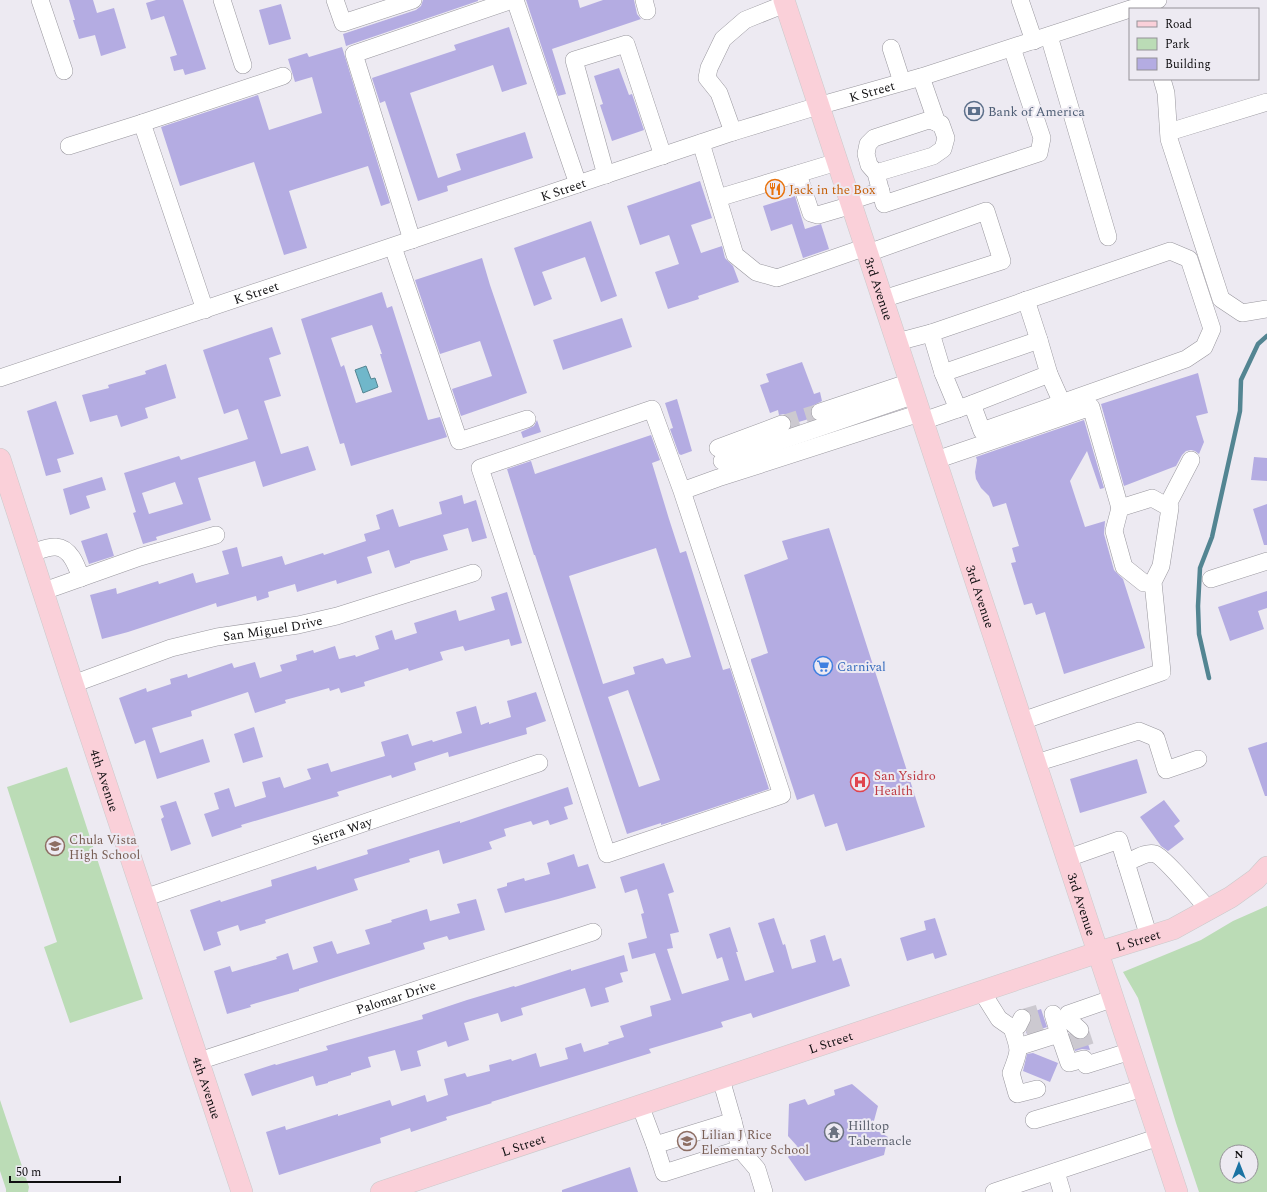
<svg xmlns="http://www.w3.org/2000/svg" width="1267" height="1192" font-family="Spectral,serif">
	<rect width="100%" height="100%" fill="#edeaf2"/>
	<path fill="#bbdcb6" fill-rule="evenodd" d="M67 767 143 999 70 1023 44 947 57 942 7 787Z
		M1267 906V1192H1199L1176 1123 1138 998 1123 972 1201 940 1233 921ZM1227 1152H1251V1176H1227Z
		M0 1100 29 1187 28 1192H6V1189L0 1171Z"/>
	<path fill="#70b7ca" stroke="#538592" d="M366 366 371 379 375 378 378 387 363 393 355 370Z"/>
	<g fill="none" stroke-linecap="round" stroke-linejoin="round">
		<path stroke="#538592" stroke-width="4.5" d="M1209 678 1199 634 1198 606 1200 568 1212 537 1240 411 1241 380 1258 344 1267 336"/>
	</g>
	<path fill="#b4ace2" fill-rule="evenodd" d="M69 0H93L97 13 114 8 126 48 101 56 95 35 79 39 73 20H75Z
		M156 0H183L206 69 185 75 183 69 174 71 170 57 177 55 164 16 151 20 146 3Z
		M423 0H478V1L346 46 343 34 416 10 421 6Z
		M526 0H578L580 8 603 0H634L637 14 641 19 552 49 566 94 558 96Z
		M281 4 291 39 269 45 259 10Z
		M509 27 527 84 502 92 493 65 410 93 438 178 461 170 456 154 525 132 533 158 447 186 448 191 418 201 385 101 380 103 372 78 456 50 454 45Z
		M342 47 390 203 381 206 368 166 289 191 307 248 284 255 254 162 180 186 161 127 258 95 269 130 322 113 312 77 295 82 288 59 307 53 309 57Z
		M619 68 629 95 632 94 644 130 612 141 600 105 603 104 594 76Z
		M700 181 712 218 691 225 701 253 722 246 725 258 733 266 739 282 698 296 699 299 668 309 655 272 679 264 669 235 640 245 627 206Z
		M795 196 805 229 821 224 829 249 803 258 792 224 771 231 763 206Z
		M591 221 617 296 601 302 585 257 542 272 552 299 534 306 514 248Z
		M482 258 490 285 527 393 461 416 452 389 492 376 480 341 440 354 415 280Z
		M382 292 387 308 392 306 428 420 440 417 447 437 351 466 344 443 340 444 301 319ZM372 325 382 354H380L392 392 356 403 344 365 341 367 331 338Z
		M622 318 632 347 563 370 553 340Z
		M272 327 281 354 269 358 281 396 264 401 281 454 308 446 316 470 263 487 255 461 198 478 211 520 156 537 157 540 143 544 133 513 136 512 124 473 179 456 181 460 248 439 238 409 224 414 203 350ZM175 482 183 504 149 514 142 493Z
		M802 362 814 394 820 392 822 401 812 406 810 410 812 418 792 424 791 420 789 417 784 414 779 415 778 410 770 413 760 385 769 382 766 374Z
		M166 364 176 398 145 408 148 418 121 427 117 415 90 422 82 395 109 388 108 385 146 374 145 371Z
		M1198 373 1208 413 1196 416 1204 442 1199 454 1195 451 1191 450 1186 451 1182 455 1176 466 1124 486 1101 404Z
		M677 399 692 451 681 455 679 454 670 429 673 428 665 403Z
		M56 401 74 454 57 459 61 472 46 476 27 411Z
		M537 420 541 432 523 438 521 432 534 426Z
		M1084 420 1104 488 1100 489 1087 451 1070 481 1085 527 1105 521 1104 534 1114 570 1123 579 1145 648 1064 674 1045 612 1036 615 1032 603 1024 605 1011 563 1016 562 1012 548 1019 546 1006 503 993 507 989 496 981 488 976 479 975 472 977 460 976 457Z
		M651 435 660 460 652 463 669 519 680 553 686 551 723 670 730 668 769 789 661 825V823L627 834 535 555H534L507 469 531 461 535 474ZM656 548 691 657 666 664 663 658 633 667 635 674 603 684 569 576ZM628 690 660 780 639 787 608 697Z
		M1254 457 1267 458V481L1251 480Z
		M102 477 106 490 86 496 90 508 70 515 63 489Z
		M462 495 464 504 476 500 487 538 472 542 468 528 443 535 448 550 410 561V563L395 568 389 550 367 557 372 573 337 584 336 580 297 592 295 584 268 592 269 597 257 601 256 596 217 607 216 603 128 632 102 639 90 595 116 588 117 594 158 581 159 584 193 573 196 583 229 574 222 551 237 547 242 567 282 556 285 565 323 553 324 555 366 541 364 534 380 529 376 515 393 509 399 527 442 514 439 502Z
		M1267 504V545H1264L1253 509Z
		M829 528 925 827 846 851 837 823 825 827 814 794 797 800 751 661V659L768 653 744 575 788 559 782 541Z
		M107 533 114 556 89 564 81 541Z
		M1267 591V608L1258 611 1264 629 1230 641 1218 607Z
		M507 592 522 643 511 646 509 639 465 651 463 646 440 652 443 660 409 671 408 668 364 682 365 686 341 693 339 688 330 691 329 688 285 700 286 703 255 713 248 692 191 711 192 716 152 728 160 753 203 739 210 762 157 779 145 740 135 744 119 698 146 688 147 692 171 684 170 679 187 674 188 678 232 663 234 668 255 662 260 678 282 671 280 665 297 660 296 655 313 650 314 653 335 646 339 659 355 655 356 657 379 649 375 636 392 630 395 640 417 633 414 623 456 610 459 621 495 610 491 597Z
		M536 692 546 721 526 728 527 734 449 757 448 752 414 763 416 770 392 778 391 775 337 792 339 796 241 825 242 827 212 837 204 814 219 809 214 793 229 788 235 807 266 797 262 782 280 777 284 788 311 779 307 769 328 763 331 772 385 756 381 742 408 734 412 746 432 740 433 742 462 733 456 712 476 706 481 725 489 722V724L511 717 507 701Z
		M254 727 263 757 243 763 234 734Z
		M1267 742V796H1265L1248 748Z
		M1137 759 1147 793 1080 813 1070 779Z
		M568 787 573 804 564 807 568 819 550 825 548 820 533 825 531 821 504 829 506 836 489 842 492 849 443 864 439 850 409 859 410 862 354 879 358 890 265 920 266 923 240 931 238 925 217 932 221 945 204 951 190 910 220 900 221 902 272 886 271 880 316 866 317 870 368 854 367 850 460 821V823Z
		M1164 800 1180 821 1174 826 1184 839 1168 851 1161 846 1140 817Z
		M176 801 191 844 171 851 161 819 164 817 160 806Z
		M574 854 578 867 588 864 596 888 558 899 505 913 497 889 507 886V883L524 878 525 881 550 874 547 863Z
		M664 863 674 892 668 894 679 932 670 934 673 948 667 949 682 994 729 980 722 957 717 959 709 934 730 927 738 952H736L745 981 774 972 758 923 774 918 783 945 785 944 792 969 816 962 810 940 825 935 833 961 841 958 850 986 753 1018 751 1013 721 1022 723 1027 649 1049 651 1053 491 1102 492 1103 446 1117 447 1120 411 1132 410 1128 380 1138 381 1143 279 1175 266 1132 285 1126 286 1130 338 1114V1116L390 1100 392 1106 425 1095 427 1102 448 1095 444 1079 465 1073 467 1077 490 1071 489 1065 511 1059 512 1061 536 1053 540 1067 568 1059 565 1048 581 1043 584 1052 609 1044 608 1042 624 1037 620 1026 652 1016 650 1006 671 1000 655 953 632 959 628 943 647 938 641 914 644 913 637 889 625 893 620 877Z
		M476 899 485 930 449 940 447 936 423 943 425 949 299 989V991L250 1005 251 1007 227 1014 214 971 230 966 232 972 277 959 276 957 288 953 293 970 318 962 313 947 332 941 337 954 370 944 365 930 392 922 391 920 427 909 430 921 460 913 457 904Z
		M935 918 947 955 935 959 933 953 907 961 900 938 926 930 924 921Z
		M624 955 628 971 620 973 623 982 605 988 609 1002 591 1007 585 988 521 1008 523 1015 501 1022 498 1013 464 1023 469 1040 448 1047 446 1041 417 1051 421 1066 401 1071 395 1050 368 1057 371 1067 351 1073V1075L328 1082V1083L316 1086 313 1076 252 1096 244 1074 275 1064 276 1065 328 1050 326 1046 423 1019 422 1015 467 1000 514 986 515 987 571 969V971Z
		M1041 1009 1047 1027 1027 1034 1026 1032 1032 1018 1030 1013Z
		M1070 1034 1078 1040H1083L1086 1038 1090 1050 1082 1049 1075 1051Z
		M1033 1053 1058 1063 1050 1082 1023 1071 1027 1054Z
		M852 1084 878 1106 872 1128 888 1137 884 1155 805 1181 788 1157 797 1146 788 1136 789 1104 805 1099 808 1105 835 1095 834 1090Z
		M630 1167 638 1192H562V1190Z"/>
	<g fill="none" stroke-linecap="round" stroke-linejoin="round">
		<path stroke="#ccc9d0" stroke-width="17" stroke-dasharray="17 8" stroke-linecap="butt" d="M782 424 820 412
			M1022 1018 1042 1012
			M1080 1030 1087 1051
			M1026 1031 1046 1024
			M1068 1034 1075 1054"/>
		<defs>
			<g id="minor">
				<path d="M40 0 64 71"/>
				<path d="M222 0 243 65"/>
				<path d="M335 0 343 23 413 0"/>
				<path d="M515 0 578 184"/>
				<path d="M644 0 647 11"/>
				<path d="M1020 0 1034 41"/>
				<path d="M1131 9 1158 0"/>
				<path d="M1049 36 1108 237"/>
				<path d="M891 48 902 82"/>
				<path d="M921 77 937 123"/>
				<path d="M1162 79 1166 93 1169 139 1221 299 1242 313 1267 309"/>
				<path d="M733 132 719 93 707 78 709 68 723 39 745 20 785 4"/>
				<path d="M1169 132 1267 102"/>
				<path d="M701 143 735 255 756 272 777 278 866 247"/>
				<path d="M69 146 142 123"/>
				<path d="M876 173 933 156 943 149 946 138 941 124 929 120 874 138 868 144 866 154 869 165 876 173 884 204 1039 153 1042 138 1012 48"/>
				<path d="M798 174 811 213 818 215 852 205"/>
				<path d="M606 175 574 60 626 44 663 156"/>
				<path d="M718 198 837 162"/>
				<path d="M850 201 881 191"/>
				<path d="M412 240 354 54 512 0"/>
				<path d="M393 247 459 441 527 419"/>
				<path d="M868 253 986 211 1002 261 883 299"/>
				<path d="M205 310 142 123 283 76"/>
				<path d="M897 342 931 333"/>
				<path d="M943 373 931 333 1170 251 1189 259 1212 329 1204 347 1186 359 982 431 972 404"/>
				<path d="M1049 374 1062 403"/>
				<path id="s1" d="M0 378 733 132 818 106 921 77 1130 9"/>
				<path d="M958 409 943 373 1039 340 1026 300"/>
				<path d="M820 412 910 382"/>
				<path d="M923 421 972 404 1049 374 1039 340"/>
				<path d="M718 448 782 424"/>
				<path d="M936 460 1091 407 1120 508"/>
				<path d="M722 461 915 395"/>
				<path d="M682 491 782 795 607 854 480 468 652 409 682 491 718 478 920 413"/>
				<path d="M1167 506 1191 460"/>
				<path d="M31 553C39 551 48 546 56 547 71 548 77 567 81 578"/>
				<path d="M1211 579 1267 561"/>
				<path d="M44 591 140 557 216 535"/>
				<path id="s2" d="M73 684 171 648 217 637 298 625 337 616 473 573"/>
				<path d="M1022 721 1162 672 1153 582 1161 566 1170 508 1152 498 1120 508 1114 531 1124 567 1144 583 1153 582"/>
				<path d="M1036 763 1139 731 1156 738 1166 770 1198 759"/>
				<path d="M1068 858 1119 840 1149 937"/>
				<path d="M1126 863C1134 860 1146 851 1155 854 1164 857 1200 900 1209 910"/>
				<path id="s3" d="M144 898 539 763"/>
				<path d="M982 992 999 1019 1012 1028 1018 1026 1022 1018"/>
				<path d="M1053 1014 1059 1034"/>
				<path d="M1012 1028C1020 1051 1020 1050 1011 1073L1017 1094 1037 1089"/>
				<path d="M1080 1030 1071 1022 1068 1014 1114 998"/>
				<path d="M1018 1047 1059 1034 1069 1063 1084 1059 1086 1065 1131 1051"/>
				<path id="s4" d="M199 1061 593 932"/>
				<path d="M640 1105 655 1145 733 1121 721 1079"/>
				<path d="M1034 1120 1143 1088"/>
				<path d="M655 1145 664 1173 740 1149 733 1121"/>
				<path d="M740 1149 757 1169 764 1192"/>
				<path d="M1056 1172 1062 1192"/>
				<path d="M994 1192 1159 1137"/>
			</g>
			<g id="major">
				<path id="s5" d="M784 0 1177 1192"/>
				<path id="s6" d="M0 459 73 684 242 1192"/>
				<path id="s7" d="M381 1192 1099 952 1173 929 1231 897 1256 879 1267 867"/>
			</g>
		</defs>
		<use href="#minor" stroke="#99979e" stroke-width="18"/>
		<use href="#major" stroke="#cacacb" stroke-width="22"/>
		<use href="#minor" stroke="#fff" stroke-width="17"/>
		<use href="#major" stroke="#fad0d9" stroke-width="21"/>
	</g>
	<defs>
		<symbol id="bank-ring" viewBox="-11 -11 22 22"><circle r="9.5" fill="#edeaf2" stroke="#5c6f8a" stroke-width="1.5"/><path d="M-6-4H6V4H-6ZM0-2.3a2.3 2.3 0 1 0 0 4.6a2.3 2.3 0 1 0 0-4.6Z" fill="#5c6f8a"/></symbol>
		<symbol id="restaurant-ring" viewBox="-11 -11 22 22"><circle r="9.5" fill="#edeaf2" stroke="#e8710a" stroke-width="1.5"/><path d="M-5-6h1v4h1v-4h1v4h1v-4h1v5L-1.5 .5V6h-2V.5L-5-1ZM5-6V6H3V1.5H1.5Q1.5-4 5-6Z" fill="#e8710a"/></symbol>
		<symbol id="supermarket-ring" viewBox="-11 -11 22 22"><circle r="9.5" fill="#edeaf2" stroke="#3f7fe0" stroke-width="1.5"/><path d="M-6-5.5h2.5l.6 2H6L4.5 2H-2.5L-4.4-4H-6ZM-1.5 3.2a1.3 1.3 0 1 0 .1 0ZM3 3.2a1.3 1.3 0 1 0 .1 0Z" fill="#3f7fe0"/></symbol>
		<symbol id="hospital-ring" viewBox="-11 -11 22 22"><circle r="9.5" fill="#edeaf2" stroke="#e0444e" stroke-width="1.5"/><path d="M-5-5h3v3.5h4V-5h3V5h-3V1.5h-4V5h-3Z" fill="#e0444e"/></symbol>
		<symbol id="school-ring" viewBox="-11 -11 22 22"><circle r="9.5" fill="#edeaf2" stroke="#8d6e63" stroke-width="1.5"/><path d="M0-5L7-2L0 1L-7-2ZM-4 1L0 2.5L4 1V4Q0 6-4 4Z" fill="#8d6e63"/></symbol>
		<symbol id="temple-ring" viewBox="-11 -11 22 22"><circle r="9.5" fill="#edeaf2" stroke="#6b7280" stroke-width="1.5"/><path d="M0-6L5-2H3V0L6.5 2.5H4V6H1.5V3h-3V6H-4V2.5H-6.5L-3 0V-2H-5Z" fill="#6b7280"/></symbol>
	</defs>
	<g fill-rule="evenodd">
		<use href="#bank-ring" x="963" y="100" width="22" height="22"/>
		<use href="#restaurant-ring" x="764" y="178" width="22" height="22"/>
		<use href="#supermarket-ring" x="812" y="655" width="22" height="22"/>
		<use href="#hospital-ring" x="849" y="771" width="22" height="22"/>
		<use href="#school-ring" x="44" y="835" width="22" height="22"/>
		<use href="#temple-ring" x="823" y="1121" width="22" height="22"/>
		<use href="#school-ring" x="676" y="1130" width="22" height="22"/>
	</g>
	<g text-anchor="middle" stroke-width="4" stroke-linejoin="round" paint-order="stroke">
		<g font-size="13" fill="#100f11" stroke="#edeaf2">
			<text dy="5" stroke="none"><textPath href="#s1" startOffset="918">K Street</textPath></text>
			<text dy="5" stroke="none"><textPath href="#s1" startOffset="594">K Street</textPath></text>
			<text dy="5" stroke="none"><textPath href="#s5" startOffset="304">3rd Avenue</textPath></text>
			<text dy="5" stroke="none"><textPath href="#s1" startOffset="270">K Street</textPath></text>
			<text dy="5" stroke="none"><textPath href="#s5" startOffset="628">3rd Avenue</textPath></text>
			<text dy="5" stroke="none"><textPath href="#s2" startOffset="208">San Miguel Drive</textPath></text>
			<text dy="5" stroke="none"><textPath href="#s6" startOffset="338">4th Avenue</textPath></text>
			<text dy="5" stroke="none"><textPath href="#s3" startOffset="209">Sierra Way</textPath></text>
			<text dy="5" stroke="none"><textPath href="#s5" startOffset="952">3rd Avenue</textPath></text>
			<text dy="5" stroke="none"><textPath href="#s7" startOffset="798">L Street</textPath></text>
			<text dy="5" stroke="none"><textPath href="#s4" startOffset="207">Palomar Drive</textPath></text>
			<text dy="5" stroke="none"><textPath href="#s7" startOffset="474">L Street</textPath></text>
			<text dy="5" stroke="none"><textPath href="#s6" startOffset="662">4th Avenue</textPath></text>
			<text dy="5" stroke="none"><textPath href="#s7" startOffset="150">L Street</textPath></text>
		</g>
		<g font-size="13" fill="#4e5e75" stroke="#edeaf2" text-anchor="start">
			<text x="988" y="116">Bank of America</text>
		</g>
		<g font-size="13" fill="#c56008" stroke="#edeaf2" text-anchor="start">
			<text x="789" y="194">Jack in the Box</text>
		</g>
		<g font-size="13" fill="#366cbe" stroke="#edeaf2" text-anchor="start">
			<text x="837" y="671">Carnival</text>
		</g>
		<g font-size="13" fill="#be3a42" stroke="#edeaf2" text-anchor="start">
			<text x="874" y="780">San Ysidro<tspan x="874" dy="15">Health</tspan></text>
		</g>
		<g font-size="13" fill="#785e54" stroke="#edeaf2" text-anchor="start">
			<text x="69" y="844">Chula Vista<tspan x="69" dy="15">High School</tspan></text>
			<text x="701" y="1139">Lilian J Rice<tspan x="701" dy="15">Elementary School</tspan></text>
		</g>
		<g font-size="13" fill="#5b616d" stroke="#edeaf2" text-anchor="start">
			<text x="848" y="1130">Hilltop<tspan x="848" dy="15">Tabernacle</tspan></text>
		</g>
	</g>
	<rect x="1129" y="8" width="130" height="72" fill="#edeaf2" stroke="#959298"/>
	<rect x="1137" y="21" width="20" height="6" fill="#fad0d9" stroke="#959298"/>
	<text x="1165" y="28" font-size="12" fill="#100f11">Road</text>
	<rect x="1137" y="38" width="20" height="12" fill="#bbdcb6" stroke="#959298"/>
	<text x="1165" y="48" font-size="12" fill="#100f11">Park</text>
	<rect x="1137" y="58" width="20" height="12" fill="#b4ace2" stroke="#959298"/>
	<text x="1165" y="68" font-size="12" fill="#100f11">Building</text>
	<g transform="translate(1239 1164)"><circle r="19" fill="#edeaf2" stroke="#959298"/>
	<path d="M0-3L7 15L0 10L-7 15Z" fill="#1b73a3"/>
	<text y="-6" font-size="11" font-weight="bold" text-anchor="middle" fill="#100f11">N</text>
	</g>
	<path d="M10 1176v6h110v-6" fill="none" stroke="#100f11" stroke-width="2"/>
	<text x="16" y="1176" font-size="12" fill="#100f11" stroke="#edeaf2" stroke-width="3" paint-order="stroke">50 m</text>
</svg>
